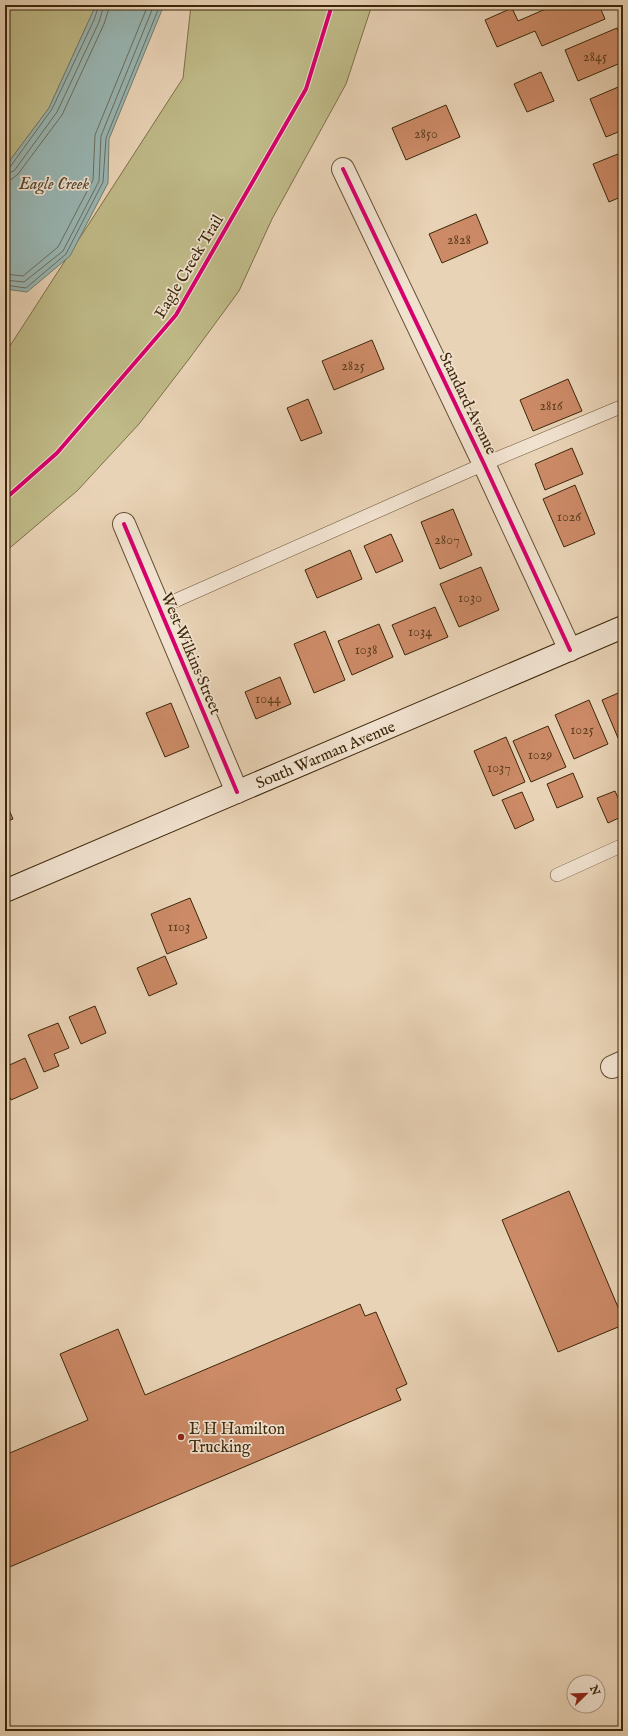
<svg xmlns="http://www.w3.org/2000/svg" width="628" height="1736" font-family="'IM FELL English',serif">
	<rect width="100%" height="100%" fill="#e9d3b6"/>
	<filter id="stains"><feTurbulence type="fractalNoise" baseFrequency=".005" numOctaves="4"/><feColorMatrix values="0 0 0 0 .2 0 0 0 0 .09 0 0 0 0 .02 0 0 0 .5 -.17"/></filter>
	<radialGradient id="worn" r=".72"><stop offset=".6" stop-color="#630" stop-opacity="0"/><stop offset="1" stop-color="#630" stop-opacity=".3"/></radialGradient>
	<path fill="#bfba88" stroke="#7e7048" d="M5 5H96L49 108 5 167Z
		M191 5H372L346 84 272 219 239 291 189 359 139 424 77 491 5 552V350L8 349 183 78Z"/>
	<path fill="#99b7b5" stroke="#747d70" d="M96 5H164L109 139 108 183 70 256 27 292 5 289V167L49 108Z"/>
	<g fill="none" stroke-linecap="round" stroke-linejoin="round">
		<path stroke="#6a6f5f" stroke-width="1" d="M5 169 10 167 52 109 94 20 99 5
			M5 174 14 171 57 112 99 22 104 5
			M5 180 12 179 18 174 62 115 104 24 110 5
			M5 274 23 276 58 247 93 180 95 135 148 5
			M5 280 24 282 63 251 99 181 101 136 154 5
			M5 285 26 288 66 254 103 182 106 138 160 5"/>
	</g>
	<path fill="#cc8a67" stroke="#3c2709" d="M555 5H599L605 19 542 46 535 31 497 47 485 20 512 8 518 21Z
		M617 28 623 43V62L578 81 565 50Z
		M541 72 554 101 527 112 514 84Z
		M623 85V130L606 137 590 99Z
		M446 105 460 137 406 160 392 128Z
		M623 152V196L609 202 593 164Z
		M476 214 488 243 442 263 429 234Z
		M372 340 384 369 334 390 322 361Z
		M568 379 582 411 533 431 520 400Z
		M308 399 322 433 301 441 287 408Z
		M572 448 583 474 545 490 535 464Z
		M575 485 595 534 564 547 543 499Z
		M453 509 472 555 440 569 421 522Z
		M391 534 403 561 376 573 364 546Z
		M350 550 362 579 317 598 305 570Z
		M481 567 499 610 459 627 440 584Z
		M435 607 448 637 405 655 392 625Z
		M379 624 393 657 352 675 338 641Z
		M325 631 345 680 314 693 294 644Z
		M280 677 291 704 256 719 245 692Z
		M623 691V736L618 738 602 700Z
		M589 700 608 744 574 759 555 715Z
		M171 703 189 747 165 757 146 713Z
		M548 726 566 767 531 782 513 741Z
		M506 737 525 782 493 796 474 751Z
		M573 773 583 797 557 808 547 784Z
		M615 791 623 809V816L608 823 597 798Z
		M522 792 534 820 515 829 502 800Z
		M5 801 13 819 5 822Z
		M190 898 207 938 167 954 151 914Z
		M165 956 177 984 149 996 137 968Z
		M95 1006 106 1033 81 1044 69 1017Z
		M5 1022 10 1035 5 1038Z
		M58 1023 69 1048 54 1054 59 1066 44 1072 28 1035Z
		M25 1058 38 1088 11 1100 5 1086V1067Z
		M569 1191 623 1319V1325L558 1352 502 1220Z
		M360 1304 365 1316 376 1312 407 1384 396 1389 401 1400 5 1569V1455L88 1420 60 1354 118 1329 145 1395Z"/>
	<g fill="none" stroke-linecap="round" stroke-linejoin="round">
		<defs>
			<path id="service" d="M161 607 484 464 623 406
				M557 875 623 845"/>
			<path id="minor" d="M343 169 484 464 570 650
				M124 524 237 792
				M612 1067 623 1062"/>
			<path id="secondary" d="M5 891 623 627"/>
		</defs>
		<use href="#service" stroke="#675234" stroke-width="14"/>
		<use href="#minor" stroke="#675234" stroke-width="24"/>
		<use href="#secondary" stroke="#3c2709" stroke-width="24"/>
		<use href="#service" stroke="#f1e2d0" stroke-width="13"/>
		<use href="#minor" stroke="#f1e2d0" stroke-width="22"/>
		<use href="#secondary" stroke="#f1e2d0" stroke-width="22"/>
		<defs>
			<path id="cycleway" d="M343 169 484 464 570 650
				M5 499 57 453 176 315 306 89 332 5
				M124 524 237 792"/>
		</defs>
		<use href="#cycleway" stroke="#f1e2d0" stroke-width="6"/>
		<use href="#cycleway" stroke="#d6006c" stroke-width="4"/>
	</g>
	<circle fill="#8f2418" stroke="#f1e2d0" stroke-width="1.5" cx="181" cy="1437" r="4"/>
	<g text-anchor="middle" stroke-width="3.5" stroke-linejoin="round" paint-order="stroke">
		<g font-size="14" fill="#604020">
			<text x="595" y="61">2845</text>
			<text x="426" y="138">2850</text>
			<text x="459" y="244">2828</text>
			<text x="353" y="370">2825</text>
			<text x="551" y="410">2816</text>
			<text x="569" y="521">1026</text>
			<text x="447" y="544">2807</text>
			<text x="470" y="602">1030</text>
			<text x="420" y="636">1034</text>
			<text x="366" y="654">1038</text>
			<text x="268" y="703">1044</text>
			<text x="582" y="734">1025</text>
			<text x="540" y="759">1029</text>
			<text x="499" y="772">1037</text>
			<text x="179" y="931">1103</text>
		</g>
		<g font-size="16" fill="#3c2709" stroke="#f1e2d0">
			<text transform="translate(188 266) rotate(-59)" y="6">Eagle Creek Trail</text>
			<text transform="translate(469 403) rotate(64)" y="6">Standard Avenue</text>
			<text transform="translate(192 653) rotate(67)" y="6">West Wilkins Street</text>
			<text transform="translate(325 754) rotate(-23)" y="6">South Warman Avenue</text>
		</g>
		<g font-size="16" fill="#3c2709" stroke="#f1e2d0" text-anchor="start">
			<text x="189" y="1434">E H Hamilton<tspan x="189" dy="18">Trucking</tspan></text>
		</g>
		<g font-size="17" font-style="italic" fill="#534b34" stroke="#f1e2d0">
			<text x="54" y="189">Eagle Creek</text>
		</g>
	</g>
	<rect width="628" height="1736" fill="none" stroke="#e9d3b6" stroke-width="20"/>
	<rect x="6" y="6" width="616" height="1724" fill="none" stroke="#3c2709" stroke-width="2"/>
	<rect x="10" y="10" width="608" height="1716" fill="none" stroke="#3c2709"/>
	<g transform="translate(586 1694) rotate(67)"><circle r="19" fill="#f1e2d0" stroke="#a99780"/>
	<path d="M0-3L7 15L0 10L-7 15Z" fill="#8f2418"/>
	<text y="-6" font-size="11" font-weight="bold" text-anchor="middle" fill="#3c2709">N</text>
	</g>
	<rect width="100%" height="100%" filter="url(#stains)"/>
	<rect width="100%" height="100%" fill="url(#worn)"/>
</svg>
